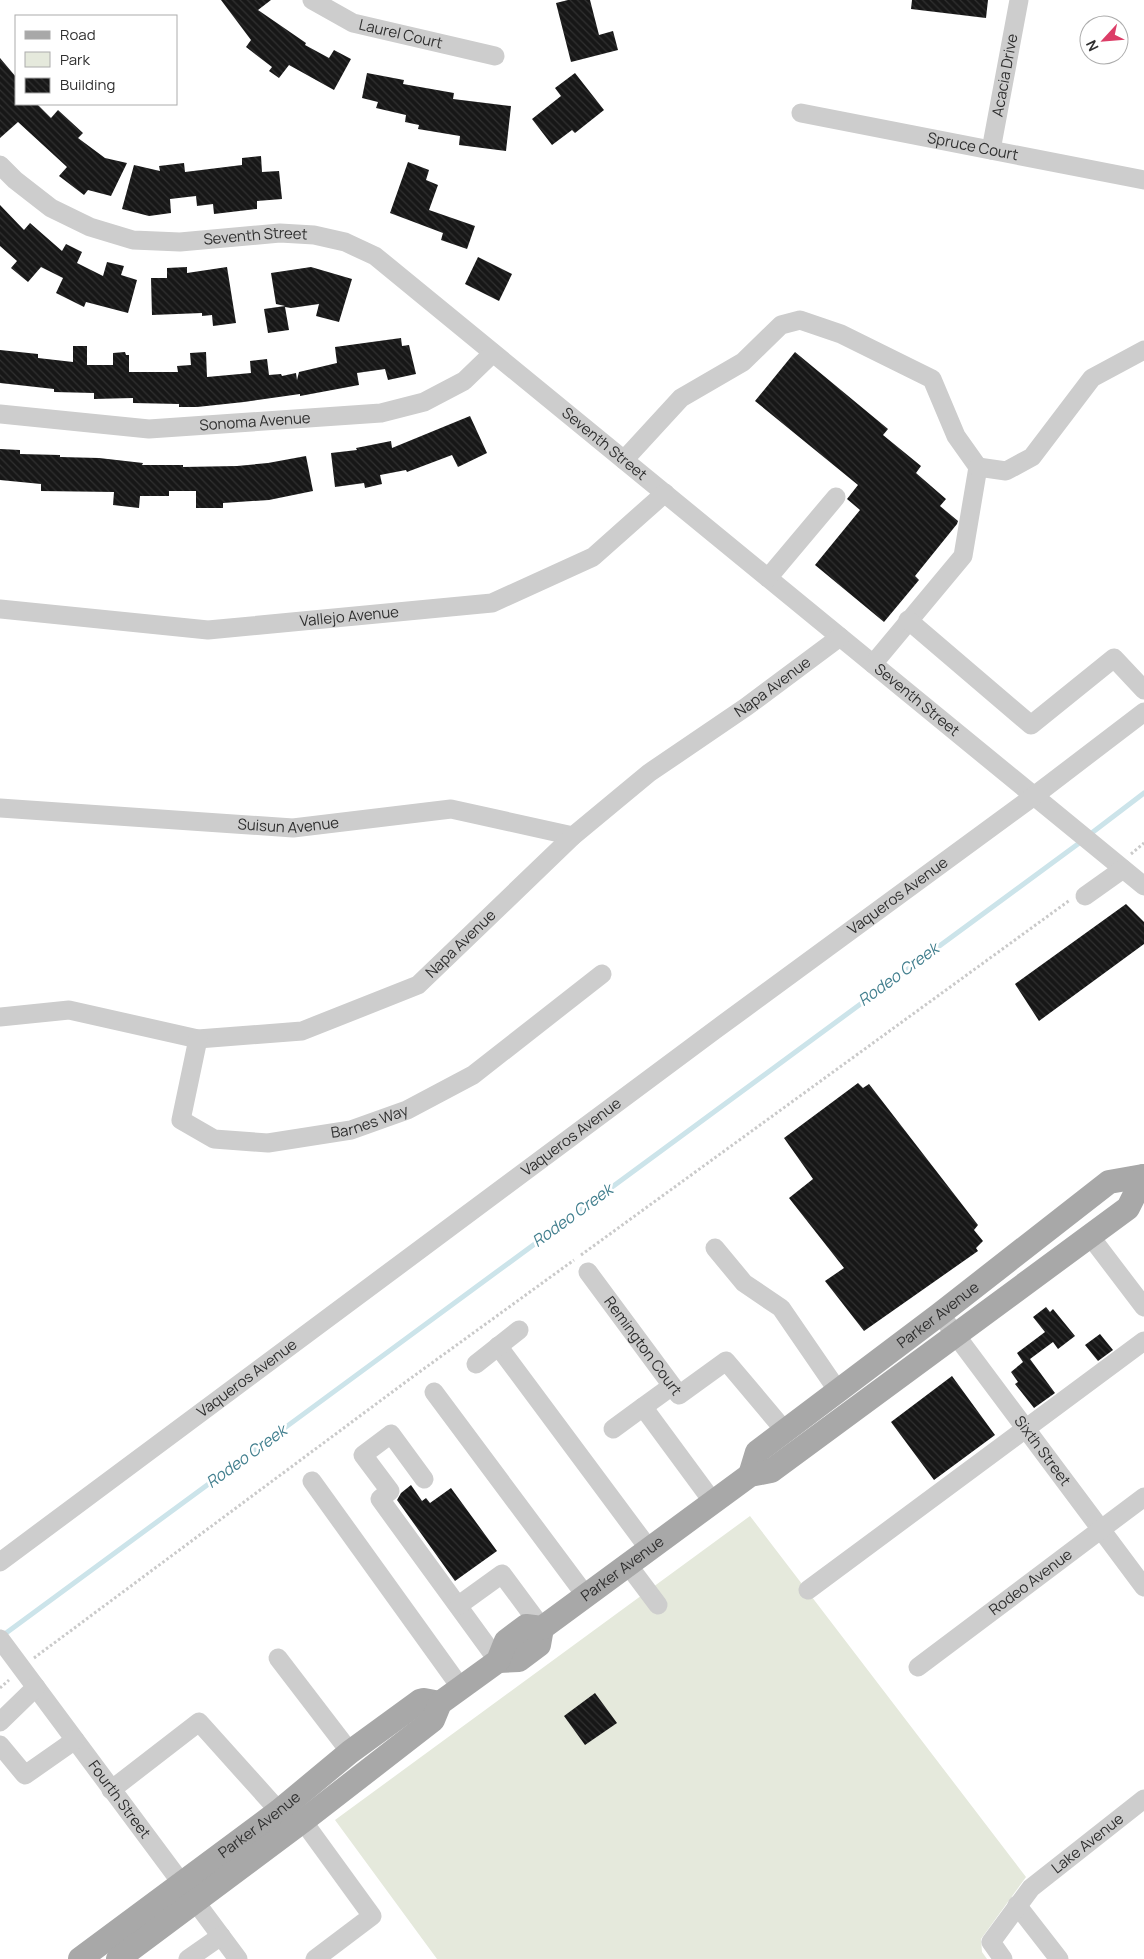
<svg xmlns="http://www.w3.org/2000/svg" width="1144" height="1959" font-family="Manrope,sans-serif">
	<defs>
		<pattern id="building-back-hatch" width="6" height="6" patternUnits="userSpaceOnUse" patternTransform="scale(1.25)"><rect width="6" height="6" fill="#171717"/><path d="M-1 5l2 2M0 0l6 6M5-1l2 2" fill="none" stroke="#303030"/></pattern>
	</defs>
	<rect width="100%" height="100%" fill="#fff"/>
	<path fill="#e5e9dc" d="M750 1516 1026 1877 981 1939 982 1952 987 1959H437L335 1820Z"/>
	<g fill="none" stroke-linecap="round" stroke-linejoin="round">
		<path stroke="#cce4ea" stroke-width="5" d="M1089 835 1144 793
			M2 1636 1082 841"/>
	</g>
	<path fill="url(#building-back-hatch)" d="M221 0H271L258 10 306 43 305 45 329 58 334 50 351 59 334 90 289 65 279 78 269 71 272 67 246 47 251 40Z
		M568 0H590L599 35 613 31 618 50 571 62 556 3Z
		M912 0H988L986 18 911 9Z
		M0 58 16 77V104H37L51 118 58 110 83 133 78 138 105 158 127 163 111 196 88 190 84 195 59 176 67 167 18 122 0 138Z
		M367 73 404 80 403 84 454 93 453 99 511 106 506 151 459 145 460 136 418 129 419 125 405 122 406 115 376 108 378 102 362 98Z
		M575 73 604 110 575 133 572 130 552 145 532 119 561 96 555 88Z
		M261 156 262 172 279 171 282 199 257 201V209L214 214 213 204 197 206 196 196 170 199 171 213 149 216 122 209 134 165 160 171 159 166 184 163 185 172 242 165V158Z
		M408 162 429 170 426 180 438 185 429 210 475 226 467 249 441 240 443 233 390 213Z
		M0 205 24 230 30 223 62 251 66 244 82 252 77 263 103 276 107 262 124 266 121 275 137 280 128 313 86 302 84 307 56 293 63 278 41 267 28 282 11 268 17 261 0 246Z
		M478 257 512 274 499 301 465 284Z
		M187 267V273L227 267 236 323 213 326 212 315 202 316V313L152 315 151 278H167V268Z
		M311 267 352 279 339 322 316 316 319 304 291 308 285 307 289 330 268 333 264 309 285 306 276 304 271 273Z
		M401 338 402 346 409 345 416 374 388 380 385 369 357 373 359 385 300 396V394L244 402 197 407H179V404L133 403V398L94 399V393L54 392V389L0 383V350L38 354V358L73 362V346H87V365H113V353L125 352 126 355H129V372H178L177 366 191 365 190 353 206 352 207 377 251 373 250 361 267 359 269 375 281 374 282 376 296 373 297 380 299 372 337 363 335 347Z
		M795 352 888 429 883 435 921 466 916 473 946 499 940 506 958 521 957 524 915 576 919 580 884 622 815 565 860 510 847 499 858 485 755 401Z
		M470 416 487 453 458 467 452 455 407 472 406 470 380 475 382 484 365 488 364 483 335 487 331 453 357 450 356 448 391 441 392 448Z
		M0 449 20 450V454L60 455V457L99 458 143 463 142 465H183V467L237 466 268 463 306 456 313 491 269 500 223 503V508H196V491H169V496H140L139 508 113 505 114 492 41 491V484L0 480Z
		M1126 904 1144 922V944L1039 1021 1015 984Z
		M858 1083 863 1088 869 1084 978 1225 974 1230 983 1241 976 1248 978 1251 864 1331 825 1281 844 1268 789 1198 813 1179 784 1138Z
		M1046 1307 1050 1312 1053 1309 1075 1336 1058 1349 1053 1342 1030 1359 1055 1393 1034 1408 1015 1384 1018 1382 1011 1372 1023 1362 1017 1353 1045 1332 1033 1317Z
		M1100 1334 1113 1350 1098 1361 1085 1345Z
		M952 1376 995 1435 934 1480 891 1422Z
		M411 1485 422 1501 426 1498 430 1503 451 1488 497 1551 455 1581 397 1500 401 1493Z
		M595 1693 617 1723 585 1745 564 1716Z"/>
	<g fill="none" stroke-linecap="round" stroke-linejoin="round">
		<path stroke="#cacaca" stroke-width="3" stroke-dasharray="2.5 2.5" stroke-linecap="butt" d="M1131 854 1144 843
			M581 1255 1070 900
			M34 1658 407 1381 574 1260
			M0 1688 9 1680"/>
		<g stroke="#cdcdcd" stroke-width="19">
			<path id="s1" d="M312 0 353 23 495 56"/>
			<path id="s2" d="M801 113 1144 180"/>
			<path id="s3" d="M991 150 1019 0"/>
			<path id="s4" d="M0 165 15 180 51 208 90 227 133 240 180 242 280 233 314 235 345 242 375 256 1144 886"/>
			<path id="s5" d="M0 414 149 429 381 413 424 402 464 381 493 353"/>
			<path d="M624 460 681 398 743 362 781 325 800 320 841 334 932 379 956 436 978 467 963 556 873 664"/>
			<path d="M978 467 1006 471 1032 457 1092 378 1144 350"/>
			<path d="M768 578 836 497"/>
			<path id="s6" d="M0 609 208 630 492 603 593 557 665 493"/>
			<path d="M908 620 1031 725 1114 658 1144 690"/>
			<path id="s7" d="M0 808 293 828 451 809 573 836"/>
			<path d="M1085 896 1123 869"/>
			<path id="s8" d="M0 1017 69 1010 198 1039 302 1031 418 985 573 836 649 773 746 707 840 637"/>
			<path id="s9" d="M198 1039 181 1120 214 1139 268 1143 351 1130 407 1110 473 1075 602 974"/>
			<path d="M1090 1236 1144 1307"/>
			<path d="M715 1248 744 1283 781 1308 838 1391"/>
			<path id="s10" d="M588 1272 679 1395 726 1361 785 1431"/>
			<path id="s11" d="M940 1314 1144 1587"/>
			<path d="M498 1346 649 1549"/>
			<path d="M476 1364 519 1330"/>
			<path d="M434 1392 586 1596"/>
			<path d="M643 1407 672 1386"/>
			<path d="M613 1429 643 1407 713 1502"/>
			<path d="M424 1479 391 1434 363 1455 390 1491 380 1499 498 1661"/>
			<path d="M312 1481 461 1688"/>
			<path id="s12" d="M0 1562 715 1030 1034 796 1144 712"/>
			<path d="M628 1565 658 1605"/>
			<path d="M808 1590 1144 1341"/>
			<path d="M459 1605 502 1574 542 1628"/>
			<path id="s13" d="M0 1639 238 1959"/>
			<path d="M278 1658 350 1752"/>
			<path id="s14" d="M918 1667 1144 1497"/>
			<path d="M0 1722 36 1687"/>
			<path d="M0 1745 25 1775 75 1740"/>
			<path d="M111 1790 199 1722 279 1811"/>
			<path d="M303 1821 372 1916 315 1959"/>
			<path d="M1017 1905 1059 1959"/>
			<path d="M188 1959 221 1936"/>
			<path id="s15" d="M1003 1959 991 1942 1031 1888 1144 1799"/>
		</g>
		<g stroke="#a8a8a8" stroke-width="24">
			<path id="s16" d="M750 1475 757 1452 940 1314 1109 1182 1143 1176"/>
			<path d="M498 1661 519 1660 539 1645 542 1628"/>
			<path id="s17" d="M80 1959 279 1811 350 1752 420 1701 424 1700 440 1703"/>
			<path id="s18" d="M118 1959 303 1821 433 1720 440 1703 498 1661 506 1641 526 1626 542 1628 750 1475 771 1471 1128 1208 1144 1176"/>
		</g>
	</g>
	<g text-anchor="middle" stroke-width="5" stroke-linejoin="round" paint-order="stroke">
		<g font-size="15" fill="#303030" stroke="#fff">
			<text dy="5" stroke="none"><textPath href="#s1" startOffset="96">Laurel Court</textPath></text>
			<text dy="5" stroke="none"><textPath href="#s3" startOffset="76">Acacia Drive</textPath></text>
			<text dy="5" stroke="none"><textPath href="#s2" startOffset="175">Spruce Court</textPath></text>
			<text dy="5" stroke="none"><textPath href="#s4" startOffset="278">Seventh Street</textPath></text>
			<text dy="5" stroke="none"><textPath href="#s5" startOffset="256">Sonoma Avenue</textPath></text>
			<text dy="5" stroke="none"><textPath href="#s4" startOffset="698">Seventh Street</textPath></text>
			<text dy="5" stroke="none"><textPath href="#s6" startOffset="351">Vallejo Avenue</textPath></text>
			<text dy="5" stroke="none"><textPath href="#s8" startOffset="895">Napa Avenue</textPath></text>
			<text dy="5" stroke="none"><textPath href="#s4" startOffset="1102">Seventh Street</textPath></text>
			<text dy="5" stroke="none"><textPath href="#s7" startOffset="289">Suisun Avenue</textPath></text>
			<text dy="5" stroke="none"><textPath href="#s12" startOffset="1118">Vaqueros Avenue</textPath></text>
			<text dy="5" stroke="none"><textPath href="#s8" startOffset="490">Napa Avenue</textPath></text>
			<text dy="5" stroke="none"><textPath href="#s9" startOffset="279">Barnes Way</textPath></text>
			<text dy="5" stroke="none"><textPath href="#s12" startOffset="712">Vaqueros Avenue</textPath></text>
			<text dy="5" stroke="none"><textPath href="#s16" startOffset="251">Parker Avenue</textPath></text>
			<text dy="5" stroke="none"><textPath href="#s10" startOffset="92">Remington Court</textPath></text>
			<text dy="5" stroke="none"><textPath href="#s12" startOffset="308">Vaqueros Avenue</textPath></text>
			<text dy="5" stroke="none"><textPath href="#s11" startOffset="171">Sixth Street</textPath></text>
			<text dy="5" stroke="none"><textPath href="#s18" startOffset="648">Parker Avenue</textPath></text>
			<text dy="5" stroke="none"><textPath href="#s14" startOffset="141">Rodeo Avenue</textPath></text>
			<text dy="5" stroke="none"><textPath href="#s13" startOffset="200">Fourth Street</textPath></text>
			<text dy="5" stroke="none"><textPath href="#s17" startOffset="224">Parker Avenue</textPath></text>
			<text dy="5" stroke="none"><textPath href="#s15" startOffset="160">Lake Avenue</textPath></text>
		</g>
		<g font-size="16" font-style="italic" fill="#427f8e" stroke="#fff">
			<text transform="translate(898 974) rotate(-36)" y="6">Rodeo Creek</text>
			<text transform="translate(572 1215) rotate(-36)" y="6">Rodeo Creek</text>
			<text transform="translate(246 1456) rotate(-36)" y="6">Rodeo Creek</text>
		</g>
	</g>
	<rect x="15" y="15" width="162" height="90" fill="#ffffff" stroke="#acacac"/>
	<rect x="25" y="31" width="25" height="8" fill="#a8a8a8" stroke="#acacac"/>
	<text x="60" y="40" font-size="15" fill="#303030">Road</text>
	<rect x="25" y="52" width="25" height="15" fill="#e5e9dc" stroke="#acacac"/>
	<text x="60" y="65" font-size="15" fill="#303030">Park</text>
	<rect x="25" y="78" width="25" height="15" fill="url(#building-back-hatch)" stroke="#acacac"/>
	<text x="60" y="90" font-size="15" fill="#303030">Building</text>
	<g transform="translate(1104 40) rotate(244)"><circle r="24" fill="#ffffff" stroke="#acacac"/>
	<path d="M0-4L9 19L0 12L-9 19Z" fill="#dc3d67"/>
	<text y="-8" font-size="14" font-weight="bold" text-anchor="middle" fill="#303030">N</text>
	</g>
</svg>
